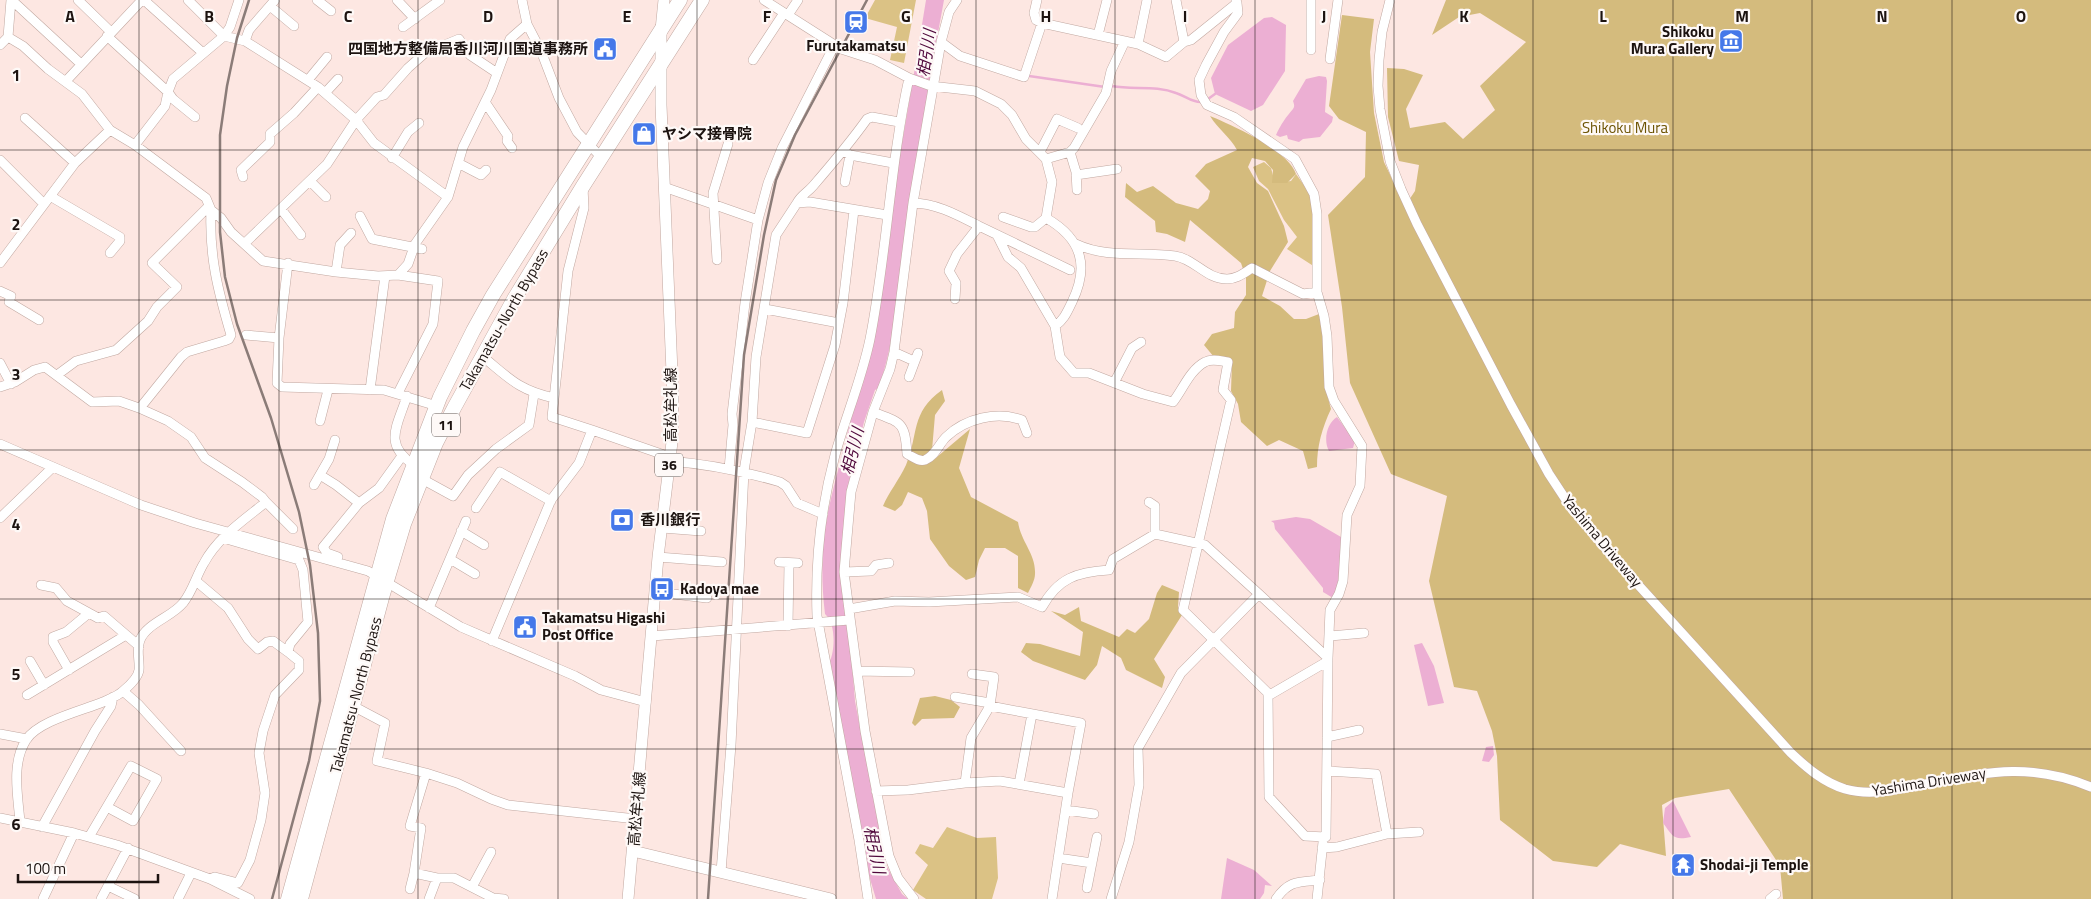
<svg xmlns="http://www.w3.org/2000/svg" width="2091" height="899" font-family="'Titillium Web','Noto Sans JP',sans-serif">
	<rect width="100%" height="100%" fill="#fde7e2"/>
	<path fill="#dbc285" d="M875 0H916L904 63 890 60 897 27 865 18Z
		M1264 162 1271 168 1275 183 1291 181 1296 174 1311 195 1315 214V267L1287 249 1297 237 1284 220 1268 189 1259 181 1253 167Z
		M947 827 977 838 996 837 998 878 992 899H926L913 890 928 865 915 853 920 844 933 848Z"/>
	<path fill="#d4bb7d" d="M1446 0H2091V899H1783L1780 866 1729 789 1675 798 1662 805 1666 856 1620 844 1597 867 1553 861 1500 820 1497 756 1492 731 1477 691 1454 687 1429 581 1447 496 1391 474 1350 383 1342 307 1328 215 1365 177 1366 132 1339 119 1329 106 1342 15 1374 19 1370 52 1374 113 1384 162 1405 206 1415 191 1419 165 1399 161 1388 117 1387 68 1404 69 1423 75 1406 109 1410 128 1445 122 1463 139 1495 110 1480 86 1526 42 1480 13 1459 17 1432 35Z
		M1210 116C1234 126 1288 150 1296 174L1287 183H1272L1273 170 1265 161 1252 158 1248 167 1257 183 1268 191 1284 226 1288 242 1270 271 1262 296 1280 306 1294 319H1306L1319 314 1324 344 1325 387 1331 409C1322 428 1317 446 1317 467L1308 469 1303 451 1279 440 1267 446 1241 422 1238 404 1231 391 1232 362 1214 357 1204 345 1212 334 1234 328 1235 312 1246 295V278L1241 263 1190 220 1185 242 1167 234 1156 232 1155 221 1125 197 1126 183 1137 192 1153 186 1176 203 1198 209 1208 199 1210 191 1195 176 1206 164 1237 150C1230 137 1218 129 1210 116Z
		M942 390 945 401 935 415 931 462 970 429 959 468 971 497 1018 522C1021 542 1036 554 1035 574 1035 580 1031 587 1028 593L1018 588V556L1005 548H985L979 560 975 577 966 580 949 566 930 539 927 511 922 498 908 492 902 505 895 511 883 506C889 492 899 480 906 465 919 434 910 413 942 390Z
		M1162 585 1179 592 1178 607 1182 615 1154 659 1165 677 1162 688 1126 670 1121 658 1102 646 1097 665 1085 680 1033 661 1021 652 1026 643 1040 644 1080 656 1083 632 1051 611 1065 615 1079 607 1081 621 1119 637 1127 629 1135 633 1149 619 1157 593Z
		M935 696 951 700 960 707 954 718 922 719 915 726 912 723 920 698Z"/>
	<path fill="#ecafd3" d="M926 0H944C930 74 920 148 909 223 902 278 896 334 879 388L875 390 864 422 847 494 843 551 855 701 886 865 902 894 908 899H876L868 872 830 661C835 650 836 623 825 614 821 581 821 545 828 512 836 474 848 437 855 398 880 266 905 133 926 0Z
		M1272 17 1286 25 1285 71 1263 105 1251 111 1215 94 1211 78 1228 45 1264 18Z
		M1319 76 1326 77 1327 81 1325 112 1333 117 1332 122 1320 137 1303 139 1299 142 1288 139 1287 135 1280 137 1276 135C1281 124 1286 117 1293 109 1295 106 1294 104 1293 101L1306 79Z
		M1337 417 1355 441 1353 448 1329 451C1323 440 1327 423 1337 417Z
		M1296 517 1310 519 1341 537 1340 585 1333 598 1323 592V588L1275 529 1274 523 1271 521Z
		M1422 643 1434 666 1444 703 1428 706 1414 645Z
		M1493 746 1494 755 1489 762 1482 761 1486 747Z
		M1673 801 1691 837C1673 841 1673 836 1663 823L1665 808Z
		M1227 858 1254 870 1272 886 1265 885 1264 893 1260 899H1221Z"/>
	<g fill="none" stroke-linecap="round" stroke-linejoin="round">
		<path stroke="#ecafd3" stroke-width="2.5" d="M1029 76 1105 87
			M1112 86C1133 90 1156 85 1176 93 1186 96 1192 103 1202 102
			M1208 99 1215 94"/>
		<defs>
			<path id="minor" d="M78 0 111 32
				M144 0 203 53
				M188 0 224 36 245 41
				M275 0 249 30 245 41 318 87 356 120 374 143 448 197
				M317 0 331 11
				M397 0 415 19
				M522 0 527 24 541 51 559 98 577 132 601 157
				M764 0 841 49 875 60 909 78 931 86 975 91 1001 104 1012 115 1026 139 1046 159 1052 182 1046 218C1081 238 1090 265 1072 302 1067 312 1064 320 1055 326
				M1037 0 1034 13 1036 20 1042 23
				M1311 0V50
				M1390 0 1382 32 1379 60 1378 86 1380 109 1390 161 1401 189 1417 224 1511 405 1549 474 1570 506 1612 556 1791 753C1807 768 1823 782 1845 789 1870 796 1895 790 1920 785 1984 773 2027 761 2091 787
				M16 4 81 64
				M270 6 294 26
				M788 15 798 0
				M403 27 440 0
				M1098 35 1107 0
				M107 36 168 92 173 99 195 117
				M8 37 23 46 48 69 82 94 110 130 135 145 206 198 211 210 221 218 231 232 263 261 336 272 378 276 398 275 408 264 415 244 448 197 463 147 491 90 510 39 527 24
				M941 42 960 56 1024 77 1042 23 1138 44 1166 57 1184 42 1176 0
				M1184 42 1191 40 1237 3 1236 0
				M1138 44 1147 0
				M0 45 8 37 11 0
				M1330 59 1338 0
				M753 60 784 13
				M308 80 327 57
				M66 81 142 0
				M325 93 338 79
				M485 102 508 136 507 141 512 148
				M25 118 75 163
				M135 145 165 106 168 92 173 79 224 36 230 27 239 0
				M844 151 850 155 893 163
				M1040 152 1057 119 1078 128
				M1070 152 1076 172 1077 190
				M392 158 408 132 419 123
				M1046 159 1070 152 1074 148 1106 93 1111 71 1125 41
				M0 160 44 204
				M458 163 481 175 486 170
				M1076 175 1117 169
				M243 177 241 170 270 142V134L294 113 318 87
				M310 181 326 197
				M845 182 850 155
				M583 187 584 208 568 271 552 417 592 430
				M664 187 758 220 745 303 732 414 733 425 729 469
				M50 196 120 237V241L110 253
				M797 203C801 195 807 193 813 186 832 164 850 143 867 119L872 117 899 122
				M913 203C936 203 959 216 979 226L957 254 949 271 956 283 955 299
				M281 209 301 235
				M360 216 372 239 422 249
				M1003 217 1031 227H1035L1046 218
				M758 220 768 183 782 148 834 46
				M979 226 1070 270
				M998 237 1008 257 1021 268 1055 326 1060 357 1074 373H1089L1143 394 1173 402C1183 389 1190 370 1205 362 1212 358 1221 361 1228 362L1223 390 1231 400 1183 610 1268 693 1269 797 1305 836 1326 837 1328 658 1259 594
				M245 243 327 164 356 120 377 97 384 95 408 68 425 53 459 39 470 55 497 73
				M1076 244C1108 259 1141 251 1175 256 1195 259 1206 279 1227 279 1237 279 1244 273 1252 268L1303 294 1317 292V214L1314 194 1295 159 1234 117 1207 105 1201 95 1199 80 1206 65 1224 32 1238 13 1237 3
				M717 260 713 193 728 144
				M0 263 75 163 110 130
				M288 263 279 338 277 383 282 387 384 390 437 406
				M336 272 340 245 351 233
				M398 275 438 281 433 324 398 393
				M0 291 11 296 9 302 39 320
				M1317 292 1324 316 1327 336 1329 387 1334 401 1362 446 1360 486 1347 515 1343 581 1339 594 1330 610 1328 658
				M765 309 839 323
				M246 335 279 338
				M894 352 914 361
				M482 356C509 378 518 390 554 398
				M0 363 11 384
				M57 375 76 361 116 350 148 321 157 307 177 287 152 263 209 206
				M909 377 918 353
				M1114 383 1132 348 1141 342
				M0 387 15 382 34 370 45 367 92 402 119 401 139 408 168 421 191 437 205 458 242 482 262 497 266 502
				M370 390 385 276
				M407 396C398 425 382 444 414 465
				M140 408 181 357 187 352 224 341 229 339 231 335C218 291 209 256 211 210
				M873 412C902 423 905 422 907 454 913 457 919 462 925 460 935 456 939 444 946 437 966 418 997 411 1022 420L1027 433
				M320 421 328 390
				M752 422 807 433 835 345 843 303 854 210
				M0 444 141 505 195 523 368 571 461 627 575 676 601 690 646 702
				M669 461C708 464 743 471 780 482L786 486 797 503 823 514
				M320 475 336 485 359 503
				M422 479 453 496 468 475 496 449 529 425 534 394
				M314 485 329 459 335 440
				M1149 502 1155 506V534
				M476 508 500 472 551 501
				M0 518 53 467
				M662 528 701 531
				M461 531 484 545
				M338 557 327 553 323 547 359 503 379 488 402 456
				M658 557 722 562
				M450 559 475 574
				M779 562 798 563
				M844 572 871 571 876 565 889 563
				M196 581 228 608 248 639 258 649 267 642 273 641 288 652
				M41 585 56 588 67 601 98 618 104 616 139 646
				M656 592 707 598
				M429 608 466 521
				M849 609 895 601 929 602 1018 597 1042 607C1058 578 1077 572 1109 570L1113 559 1155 534 1205 545 1259 594 1181 673 1138 748 1139 785 1129 842 1111 899
				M788 626 789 563
				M652 636 849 620
				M1330 636 1364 633
				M492 641 551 500 579 463 592 430 670 457
				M30 661 44 685
				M69 670 53 642V637L66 632 89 613
				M857 671 910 672
				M972 674 994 677 990 706
				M123 691 139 705 181 751
				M27 695 126 635
				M1268 696 1328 661
				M955 697 990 703
				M353 706 385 723 377 761 426 773 410 826 421 828 414 873
				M0 734 27 739
				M1327 737 1359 730
				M1327 771 1376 774 1387 834
				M426 773 457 783 491 799 508 805 636 819
				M965 783 1000 781 1068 793
				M1019 784 1032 714
				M876 791 908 790 965 783 971 738 990 706 1081 723 1068 793 1052 899
				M1066 810 1094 814
				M0 818 74 833 117 845 210 879 250 899
				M20 822C18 796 11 764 26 740 38 721 81 711 103 702 109 699 118 696 123 691 129 686 138 678 139 670 140 661 136 650 140 640 147 623 172 617 183 603 193 591 196 576 204 563 218 537 244 520 266 502L293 529
				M42 827 95 731 111 706 113 697
				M89 837 131 766 157 779 133 821 107 807
				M1322 848 1337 847 1387 834 1419 832
				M1058 858 1092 863
				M721 872 731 745 744 471 752 422 756 357 776 235 797 203 810 202 887 215
				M210 879 215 877 238 883 250 860 261 820 265 793 259 753 263 731 275 695 299 670V661L288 652 290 644 308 622 303 570 299 560 223 538
				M108 886 135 899
				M472 887 491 852
				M1087 888 1097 837
				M410 889 414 873 437 878H454L493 898 504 899
				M43 899 74 833
				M101 899 128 848
				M178 899 191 873
				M429 899 437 878
				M868 899 859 840 817 616C815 562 821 507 835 455 846 416 862 378 870 339 887 253 890 164 909 78
				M914 899 898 878 889 856 865 731 844 572 851 492 873 412 890 369 894 352 913 203 941 42 949 12 957 0
				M1276 899C1289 880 1299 882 1320 880
				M1317 899 1323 842
				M1770 899 1776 894"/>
			<path id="major" d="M633 851 831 899
				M628 899 658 557 672 442 673 397 661 105V30L664 0"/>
			<path id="highway" d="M288 899 393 519 440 397 473 331 493 295 680 0
				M301 899 383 594 404 524 436 443 454 408 514 299 583 186 702 0"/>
		</defs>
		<use href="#minor" stroke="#c1a8a1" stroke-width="10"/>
		<use href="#major" stroke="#c1a8a1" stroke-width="12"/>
		<use href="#highway" stroke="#c1a8a1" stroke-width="15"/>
		<use href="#minor" stroke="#fff" stroke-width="9"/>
		<use href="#major" stroke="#fff" stroke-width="11"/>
		<use href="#highway" stroke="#fff" stroke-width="14"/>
		<path stroke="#8b7c78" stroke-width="2.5" d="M249 0 237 38 227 86 220 135V232L225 277 237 324 271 418 299 512 310 565 318 633 320 701 309 761 272 899
			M708 899 744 355 764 235 776 180 795 135 867 0"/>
	</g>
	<path fill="none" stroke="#1c1310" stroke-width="1" stroke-opacity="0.55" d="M139 0V899M279 0V899M418 0V899M558 0V899M697 0V899M836 0V899M976 0V899M1115 0V899M1255 0V899M1394 0V899M1533 0V899M1673 0V899M1812 0V899M1952 0V899M0 150H2091M0 300H2091M0 450H2091M0 599H2091M0 749H2091"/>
	<defs>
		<symbol id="station-square" viewBox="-11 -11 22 22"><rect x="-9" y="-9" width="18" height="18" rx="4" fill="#4578e9" stroke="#fef9f7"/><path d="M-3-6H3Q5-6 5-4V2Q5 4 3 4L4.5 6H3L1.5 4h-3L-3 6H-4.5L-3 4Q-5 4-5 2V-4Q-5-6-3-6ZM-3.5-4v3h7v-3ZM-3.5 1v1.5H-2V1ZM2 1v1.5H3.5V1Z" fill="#fff"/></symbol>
		<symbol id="museum-square" viewBox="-11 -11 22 22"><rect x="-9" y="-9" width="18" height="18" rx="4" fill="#4578e9" stroke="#fef9f7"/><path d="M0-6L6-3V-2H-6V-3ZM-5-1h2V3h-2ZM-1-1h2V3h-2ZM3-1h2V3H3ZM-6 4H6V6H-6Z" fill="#fff"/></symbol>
		<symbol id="civic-square" viewBox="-11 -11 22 22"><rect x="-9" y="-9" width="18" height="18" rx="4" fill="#4578e9" stroke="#fef9f7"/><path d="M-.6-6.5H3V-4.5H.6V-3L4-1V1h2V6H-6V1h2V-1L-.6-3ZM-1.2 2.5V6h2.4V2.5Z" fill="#fff"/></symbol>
		<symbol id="shop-square" viewBox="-11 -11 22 22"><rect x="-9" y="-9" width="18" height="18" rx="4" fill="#4578e9" stroke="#fef9f7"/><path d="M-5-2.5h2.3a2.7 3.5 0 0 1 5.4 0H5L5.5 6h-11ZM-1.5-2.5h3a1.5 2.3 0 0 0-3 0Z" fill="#fff"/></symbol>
		<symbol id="bank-square" viewBox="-11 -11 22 22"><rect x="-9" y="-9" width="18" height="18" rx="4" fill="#4578e9" stroke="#fef9f7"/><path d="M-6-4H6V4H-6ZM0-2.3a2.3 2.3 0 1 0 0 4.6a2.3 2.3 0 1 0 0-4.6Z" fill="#fff"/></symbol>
		<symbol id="bus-square" viewBox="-11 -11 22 22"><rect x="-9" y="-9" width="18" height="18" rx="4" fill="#4578e9" stroke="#fef9f7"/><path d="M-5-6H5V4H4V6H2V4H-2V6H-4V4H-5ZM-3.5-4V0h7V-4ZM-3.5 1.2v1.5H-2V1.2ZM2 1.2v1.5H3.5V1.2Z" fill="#fff"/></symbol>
		<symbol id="temple-square" viewBox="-11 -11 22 22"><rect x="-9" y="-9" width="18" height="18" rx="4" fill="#4578e9" stroke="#fef9f7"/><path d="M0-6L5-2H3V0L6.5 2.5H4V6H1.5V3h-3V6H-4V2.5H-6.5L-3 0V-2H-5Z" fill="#fff"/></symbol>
	</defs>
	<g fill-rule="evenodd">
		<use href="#station-square" x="842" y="8" width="28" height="28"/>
		<use href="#museum-square" x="1717" y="27" width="28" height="28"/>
		<use href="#civic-square" x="591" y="35" width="28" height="28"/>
		<use href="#shop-square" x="630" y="120" width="28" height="28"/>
		<use href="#bank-square" x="608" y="506" width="28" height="28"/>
		<use href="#bus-square" x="648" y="575" width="28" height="28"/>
		<use href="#civic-square" x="511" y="613" width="28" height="28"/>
		<use href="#temple-square" x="1669" y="851" width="28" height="28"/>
	</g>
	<g text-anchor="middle" stroke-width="4.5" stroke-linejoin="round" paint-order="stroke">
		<g fill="#fef9f7" stroke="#605855" stroke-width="1">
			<rect x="432" y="413.5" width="28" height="23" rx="4"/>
			<rect x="655" y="453.5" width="28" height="23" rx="4"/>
		</g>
		<g font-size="14" font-weight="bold" fill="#1c1310">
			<text x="446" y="430">11</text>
			<text x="669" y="470">36</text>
		</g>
		<g font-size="15" font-weight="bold" fill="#1c1310" stroke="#fef9f7" text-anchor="start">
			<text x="1714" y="37" text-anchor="end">Shikoku<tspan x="1714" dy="17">Mura Gallery</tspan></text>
			<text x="856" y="51" text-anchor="middle">Furutakamatsu</text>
			<text x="588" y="54" text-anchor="end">四国地方整備局香川河川国道事務所</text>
			<text x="662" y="139">ヤシマ接骨院</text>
			<text x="640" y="525">香川銀行</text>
			<text x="680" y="594">Kadoya mae</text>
			<text x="542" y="623">Takamatsu Higashi<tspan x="542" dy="17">Post Office</tspan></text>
			<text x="1700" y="870">Shodai-ji Temple</text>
		</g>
		<g font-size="15" fill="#6d5404" stroke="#fef9f7">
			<text x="1625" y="133">Shikoku Mura</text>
		</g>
		<g font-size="15" fill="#1c1310" stroke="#fef9f7">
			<text transform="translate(504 320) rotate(-60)" y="5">Takamatsu-North Bypass</text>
			<text transform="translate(671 405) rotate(-90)" y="5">高松牟礼線</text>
			<text transform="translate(1602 541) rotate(50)" y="5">Yashima Driveway</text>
			<text transform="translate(356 695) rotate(-75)" y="5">Takamatsu-North Bypass</text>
			<text transform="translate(1929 782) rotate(-9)" y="5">Yashima Driveway</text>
			<text transform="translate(637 809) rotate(-85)" y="5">高松牟礼線</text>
		</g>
		<g font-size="16" font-style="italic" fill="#4f073b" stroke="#fef9f7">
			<text transform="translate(926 53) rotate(-82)" y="6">相引川</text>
			<text transform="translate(852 451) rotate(-76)" y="6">相引川</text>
			<text transform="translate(875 850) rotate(78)" y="6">相引川</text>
		</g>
	</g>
	<g font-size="16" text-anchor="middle" font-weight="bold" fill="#1c1310" stroke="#fef9f7" stroke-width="4.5" stroke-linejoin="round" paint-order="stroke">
		<text x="70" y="22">A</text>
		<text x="209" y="22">B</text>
		<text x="348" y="22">C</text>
		<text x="488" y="22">D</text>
		<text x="627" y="22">E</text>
		<text x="767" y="22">F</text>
		<text x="906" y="22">G</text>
		<text x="1046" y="22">H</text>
		<text x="1185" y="22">I</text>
		<text x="1324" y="22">J</text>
		<text x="1464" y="22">K</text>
		<text x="1603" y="22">L</text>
		<text x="1742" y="22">M</text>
		<text x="1882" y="22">N</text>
		<text x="2021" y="22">O</text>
		<text x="16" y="81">1</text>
		<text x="16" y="230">2</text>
		<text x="16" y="380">3</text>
		<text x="16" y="530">4</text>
		<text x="16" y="680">5</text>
		<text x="16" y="830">6</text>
	</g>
	<path d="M18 874v8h140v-8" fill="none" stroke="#1c1310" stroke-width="2.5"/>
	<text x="25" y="874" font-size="15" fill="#1c1310" stroke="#fef9f7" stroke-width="4" paint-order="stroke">100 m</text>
</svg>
